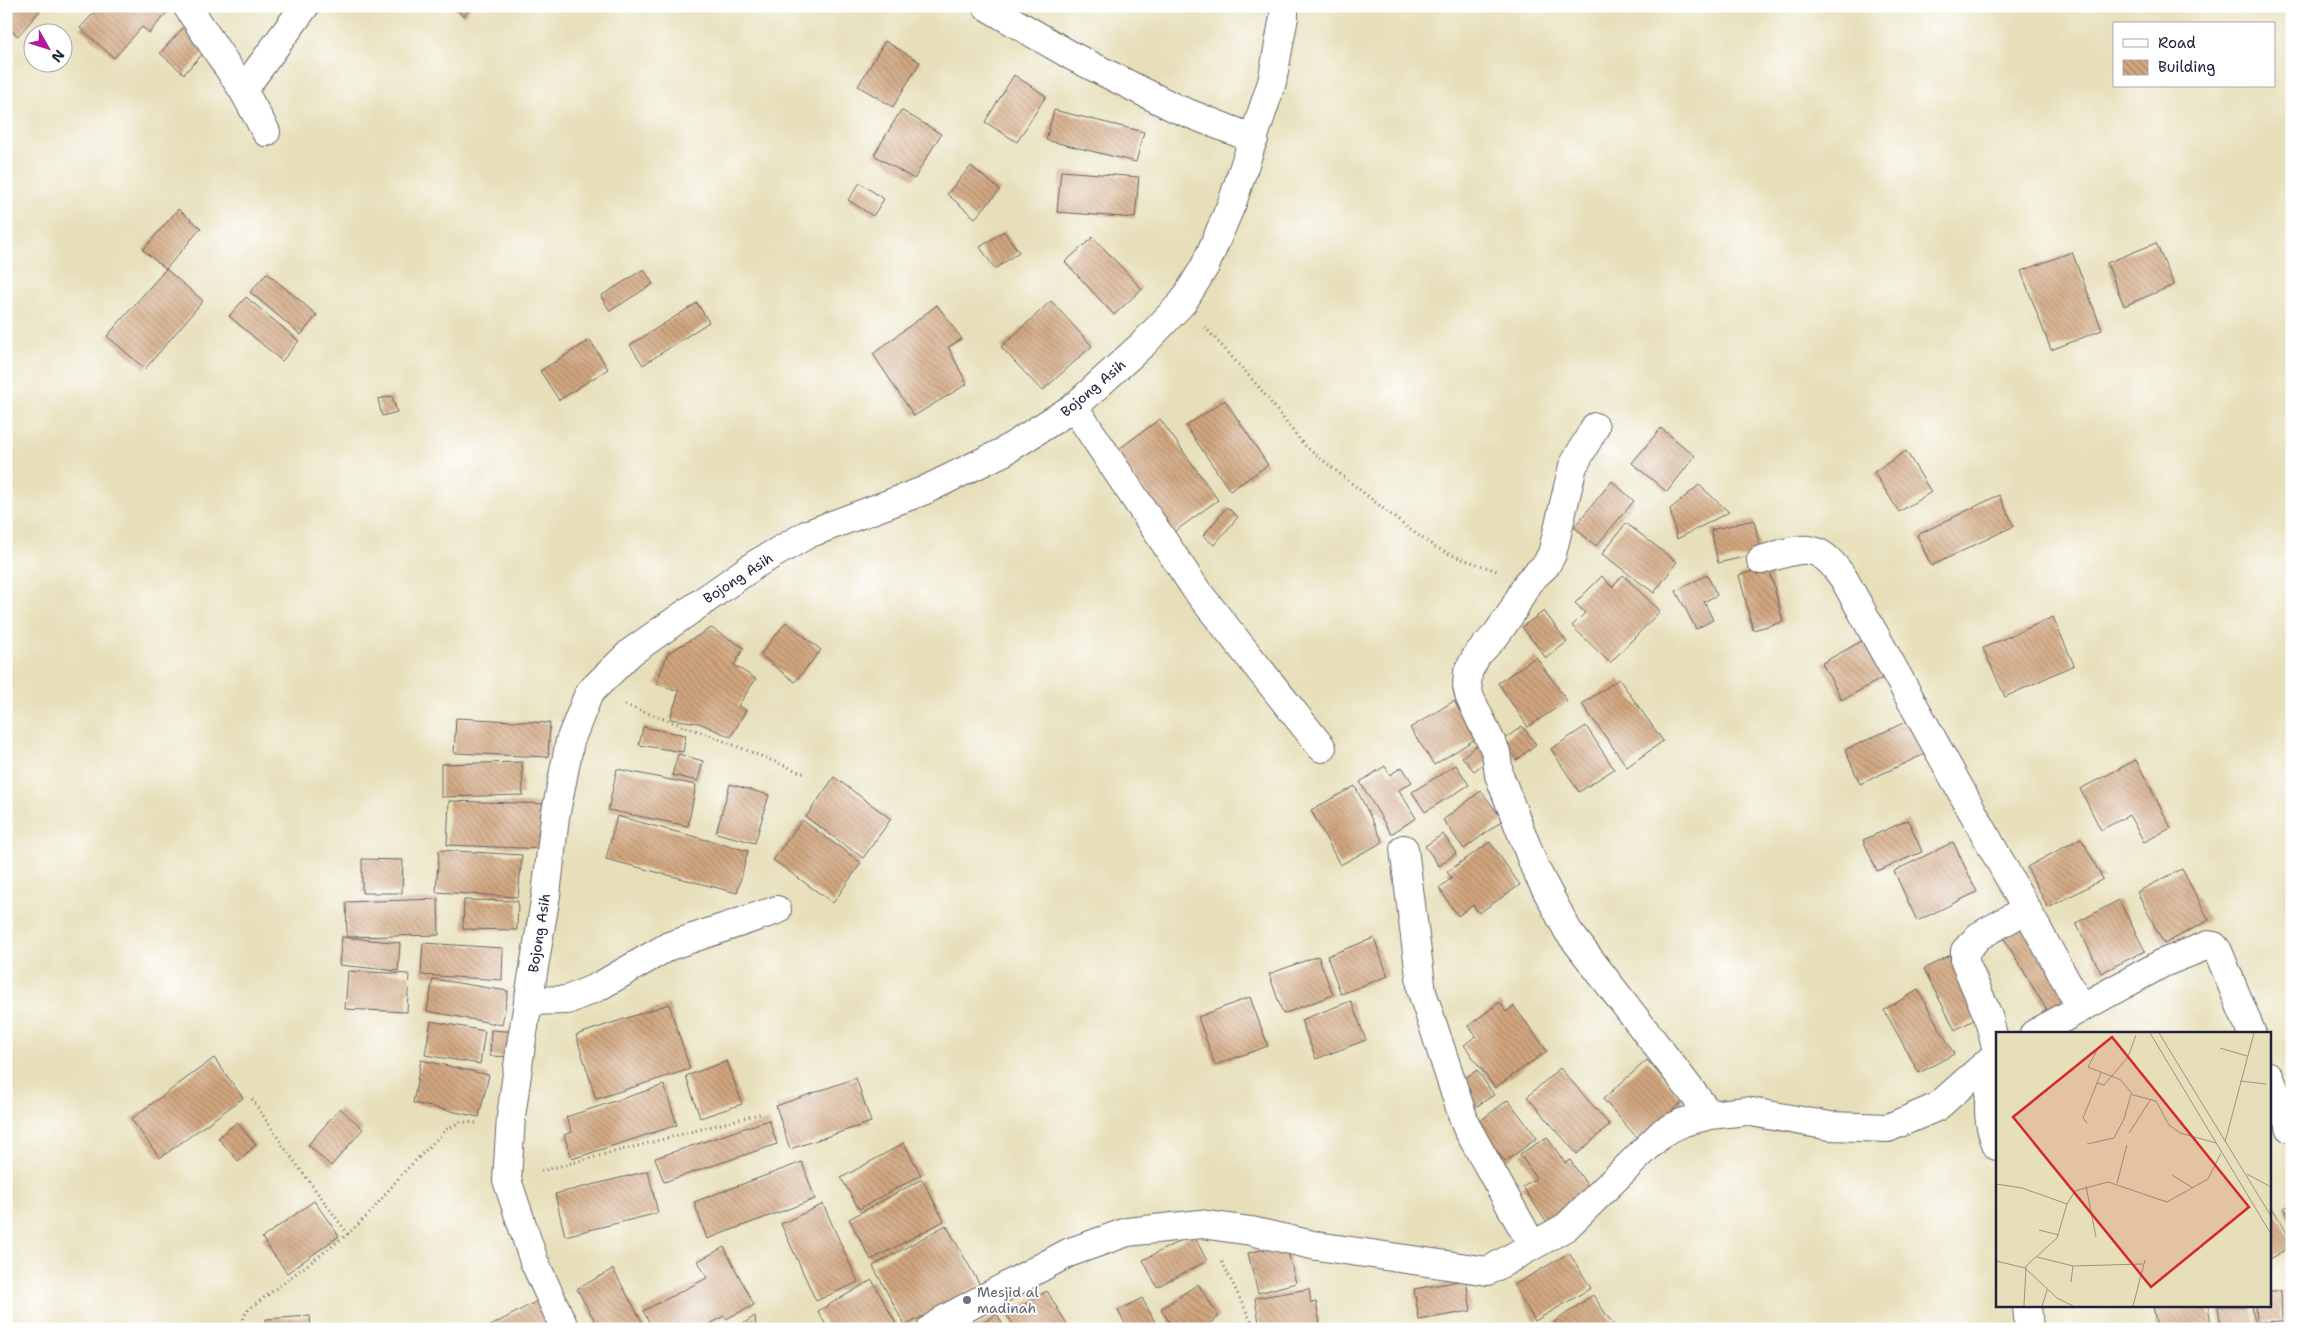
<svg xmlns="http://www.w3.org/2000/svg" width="2298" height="1335" font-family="'Shantell Sans',sans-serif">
	<defs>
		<pattern id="building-back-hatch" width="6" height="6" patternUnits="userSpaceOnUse" patternTransform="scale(1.25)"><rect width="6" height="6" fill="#d1a67e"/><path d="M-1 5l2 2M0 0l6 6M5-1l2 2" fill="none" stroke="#a98768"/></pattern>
	</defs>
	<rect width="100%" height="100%" fill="#fff"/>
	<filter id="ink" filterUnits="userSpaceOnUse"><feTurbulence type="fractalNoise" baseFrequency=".02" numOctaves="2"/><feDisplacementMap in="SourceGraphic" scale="10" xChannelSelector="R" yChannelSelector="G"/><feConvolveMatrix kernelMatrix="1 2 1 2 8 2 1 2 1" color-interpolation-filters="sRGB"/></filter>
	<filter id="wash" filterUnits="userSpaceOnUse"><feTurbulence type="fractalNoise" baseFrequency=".0096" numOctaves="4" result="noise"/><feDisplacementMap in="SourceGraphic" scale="20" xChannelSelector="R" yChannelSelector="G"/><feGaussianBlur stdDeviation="1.12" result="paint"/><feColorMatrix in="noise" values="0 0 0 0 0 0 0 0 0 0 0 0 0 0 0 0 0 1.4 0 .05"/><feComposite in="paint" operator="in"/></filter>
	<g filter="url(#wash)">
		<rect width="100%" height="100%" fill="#e7dfb9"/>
		<g id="blocks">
			<path fill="url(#building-back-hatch)" d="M6 6H44L18 36 6 26Z
				M100 6H173L149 33 142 27 114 58 80 28Z
				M451 6H471L464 16Z
				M184 27 208 48 184 74 160 53Z
				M885 41 920 62 893 107 858 86Z
				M1014 75 1046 96 1017 142 985 122Z
				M901 110 941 134 914 179 874 155Z
				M1054 110 1144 132 1136 162 1046 140Z
				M971 166 1000 190 975 218 947 194Z
				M1061 171 1139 177 1135 218 1057 212Z
				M860 183 884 199 873 216 848 200Z
				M178 209 201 228 166 269 143 250Z
				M1004 231 1019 252 995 269 980 247Z
				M1093 237 1142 289 1114 315 1065 262Z
				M2156 243 2174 285 2124 306 2107 263Z
				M2072 252 2102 330 2051 350 2021 271Z
				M166 269 203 301 145 369 107 336Z
				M644 269 653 284 610 311 601 296Z
				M267 273 317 315 301 335 250 292Z
				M246 297 299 341 282 361 229 316Z
				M1051 301 1092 346 1042 391 1001 347Z
				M697 303 709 322 643 365 630 345Z
				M937 305 962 339 948 347 967 384 914 416 873 354Z
				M590 340 608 369 559 400 540 371Z
				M392 396 397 412 382 416 378 399Z
				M1225 400 1268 465 1230 491 1186 426Z
				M1160 419 1218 500 1174 532 1116 451Z
				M1661 428 1695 456 1667 492 1632 463Z
				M1906 451 1931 492 1899 512 1874 472Z
				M1612 481 1634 501 1596 546 1574 527Z
				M1699 485 1729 512 1677 539 1670 509Z
				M1999 495 2014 526 1931 566 1917 535Z
				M1227 507 1238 517 1214 545 1203 536Z
				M1754 520 1761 553 1718 563 1711 530Z
				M1626 523 1677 562 1654 593 1602 554Z
				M1769 567 1783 622 1753 630 1739 575Z
				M1623 575 1660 611 1610 663 1572 626 1585 613 1575 603 1602 576 1612 587Z
				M1707 575 1717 595 1704 602 1713 620 1696 629 1676 591Z
				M1544 611 1567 642 1546 658 1522 627Z
				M2053 617 2074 665 2005 697 1983 648Z
				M786 622 821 650 795 682 760 655Z
				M711 628 744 648 734 665 756 679 738 706 746 710 731 737 699 723 670 719 679 691 656 684 668 653Z
				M1869 637 1890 674 1842 700 1822 663Z
				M1536 657 1567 701 1528 727 1498 683Z
				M1619 679 1663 741 1627 767 1582 704Z
				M1454 701 1477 738 1434 765 1410 728Z
				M456 718 550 723 548 757 454 753Z
				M1912 719 1927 753 1860 784 1845 750Z
				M1522 726 1536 744 1517 760 1502 741Z
				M1586 726 1614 769 1579 792 1551 749Z
				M643 727 686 735 683 752 639 745Z
				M1481 742 1492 757 1474 771 1462 757Z
				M678 754 703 761 698 781 672 775Z
				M2136 760 2171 828 2144 842 2129 815 2101 830 2080 789Z
				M522 762 523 795 441 797V764Z
				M1456 765 1469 785 1425 812 1412 792Z
				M1385 766 1390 775 1402 767 1412 782 1399 790 1416 818 1391 834 1360 782Z
				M617 769 696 785 688 826 608 810Z
				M6 773 12 785 6 788Z
				M834 777 891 819 863 858 806 817Z
				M730 784 769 795 755 843 716 833Z
				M1355 786 1383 842 1340 865 1311 810Z
				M1481 791 1503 820 1464 849 1443 820Z
				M449 801 550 804 548 849 447 845Z
				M617 816 748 851 737 893 606 859Z
				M802 820 861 863 833 903 773 860Z
				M1908 820 1922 852 1877 871 1863 840Z
				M1443 834 1456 853 1439 866 1425 846Z
				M2081 838 2103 879 2048 908 2027 867Z
				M1490 842 1520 885 1479 913 1473 905 1458 916 1439 888 1452 878 1447 872Z
				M1953 842 1977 892 1917 921 1894 871Z
				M439 850 522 855 518 897 436 892Z
				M362 859 403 860 402 893H362Z
				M2182 869 2209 920 2164 944 2137 892Z
				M438 899 439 935 347 937 346 902Z
				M464 900 518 901 517 930 463 929Z
				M2119 900 2145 951 2101 973 2076 923Z
				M2027 920 2074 999 2049 1014 2002 935Z
				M342 937 400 943 398 971 339 965Z
				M1374 938 1388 976 1341 994 1327 956Z
				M423 943 503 948 502 980 421 975Z
				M1952 954 1983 1015 1955 1030 1924 969Z
				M1318 956 1333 995 1283 1014 1269 974Z
				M348 971 409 974 407 1012 345 1009Z
				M433 979 508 991 502 1025 427 1011Z
				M1918 990 1954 1054 1919 1073 1884 1010Z
				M1250 997 1268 1046 1215 1065 1198 1017Z
				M1351 1001 1366 1040 1316 1059 1301 1020Z
				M1500 1002 1506 1012 1514 1006 1547 1051 1495 1088 1464 1045 1476 1036 1468 1026Z
				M669 1004 690 1069 596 1099 576 1035Z
				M431 1021 485 1031 480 1064 425 1055Z
				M491 1030 519 1032 517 1057 490 1056Z
				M214 1058 243 1098 160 1158 131 1119Z
				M421 1060 489 1075 479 1117 413 1103Z
				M1647 1060 1683 1101 1639 1140 1603 1099Z
				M727 1061 742 1104 700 1118 686 1076Z
				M1560 1068 1610 1125 1577 1154 1527 1097Z
				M1477 1070 1494 1095 1471 1110 1455 1085Z
				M856 1078 871 1122 790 1149 776 1106Z
				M664 1085 677 1125 572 1159 564 1135 572 1132 566 1117Z
				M1508 1100 1537 1138 1505 1162 1476 1124Z
				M340 1108 363 1129 331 1166 308 1145Z
				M769 1120 777 1144 664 1182 655 1158Z
				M237 1122 256 1145 238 1161 218 1138Z
				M1547 1137 1565 1163 1570 1160 1594 1195 1549 1226 1523 1187 1536 1178 1520 1154Z
				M904 1143 921 1175 859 1209 841 1178Z
				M802 1162 815 1199 707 1239 694 1202Z
				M648 1171 658 1213 565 1236 555 1194Z
				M922 1179 944 1221 871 1260 849 1219Z
				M314 1201 339 1236 287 1273 262 1238Z
				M823 1204 858 1282 816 1301 781 1224Z
				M2292 1204V1224L2284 1208Z
				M2271 1206 2292 1241V1246L2269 1259V1207Z
				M946 1225 980 1285 905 1326 873 1266Z
				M1193 1234 1207 1261 1157 1287 1143 1260Z
				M1286 1244 1296 1283 1258 1293 1248 1253Z
				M724 1247 754 1305 726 1319 724 1316 701 1329H653L643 1311 707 1278 698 1261Z
				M1569 1253 1591 1288 1535 1321 1514 1285Z
				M613 1269 646 1329H599L577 1289Z
				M872 1280 899 1329H828L818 1311Z
				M1466 1280 1471 1311 1419 1320 1414 1289Z
				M1198 1284 1219 1317 1201 1329H1174L1161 1309Z
				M1309 1289 1311 1303 1316 1302 1320 1324 1293 1329H1260L1255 1298Z
				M1047 1291 1070 1329H1010L1014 1326 1007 1315Z
				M2269 1291H2281L2282 1321 2257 1322 2256 1306H2269Z
				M1593 1295 1616 1329H1559L1554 1322Z
				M1142 1298 1159 1329H1128L1118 1311Z
				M537 1301 552 1329H485Z
				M2153 1306H2208L2212 1329H2157Z
				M2218 1306H2252L2256 1329H2221Z
				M997 1314 1005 1329H973Z
				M310 1316 311 1329H267L266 1319Z
				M755 1316 756 1329H735Z"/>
		</g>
	</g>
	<g filter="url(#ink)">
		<use href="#blocks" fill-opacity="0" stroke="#676467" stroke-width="1"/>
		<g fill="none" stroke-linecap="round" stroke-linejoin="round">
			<defs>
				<path id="minor" d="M187 6 243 90 266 132
					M986 6 1072 56 1175 108 1254 139
					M243 90 305 6
					M1074 407 1197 591 1322 748
					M1595 427 1573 466 1552 554 1546 565 1528 582 1512 612 1496 635 1477 655 1468 672 1467 686 1470 698 1496 752 1499 775 1535 868 1568 931 1710 1115
					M1761 560C1803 548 1817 539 1844 579L2081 1008
					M1404 849 1422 992 1466 1126 1532 1245
					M528 1001 567 1000 598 987 669 946 777 910
					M2034 1034 2163 963 2208 945 2214 946 2218 951 2252 1034
					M1997 1051 1988 1016 1965 962V951L1979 936 2027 909
					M1997 1057C1990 1090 1983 1113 1997 1146
					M2269 1076 2291 1129
					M2027 1306 2029 1329
					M565 1329 534 1261 507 1180 511 1117 521 1045 546 895 555 817 570 741 589 693 631 652 756 564 808 534 923 491 1003 452 1074 407 1143 344 1183 302 1205 266 1232 203 1272 82 1284 17V6
					M931 1329 945 1319 1068 1253 1127 1232 1201 1224 1251 1231 1317 1246 1488 1271 1566 1227 1663 1132 1684 1122 1710 1115 1746 1111 1830 1126 1888 1128 1937 1107 1997 1054"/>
			</defs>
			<use href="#minor" stroke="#676467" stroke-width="30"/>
			<path stroke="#676467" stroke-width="3" stroke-dasharray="1 4" stroke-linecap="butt" d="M1205 327 1258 386 1304 445 1405 526 1435 547 1454 556 1497 571
				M625 705 709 735 805 774
				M252 1099 286 1150 348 1234
				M541 1171 763 1113
				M1222 1262 1255 1329
				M242 1329 244 1316 249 1309 348 1234 370 1213 401 1175 447 1129 460 1122 477 1123"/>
			<use href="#minor" stroke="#fff" stroke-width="28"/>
		</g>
	</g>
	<circle fill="#6b7280" stroke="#fff" stroke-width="2" cx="967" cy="1300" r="5"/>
	<g text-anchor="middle" stroke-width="4" stroke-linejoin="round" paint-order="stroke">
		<g font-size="14" fill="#22223b" stroke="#fff">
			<text transform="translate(1093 388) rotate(-40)" y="5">Bojong Asih</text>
			<text transform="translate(738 578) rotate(-33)" y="5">Bojong Asih</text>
			<text transform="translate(539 933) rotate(-81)" y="5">Bojong Asih</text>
		</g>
		<g font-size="14" fill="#5b616d" stroke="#fff" text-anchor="start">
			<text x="977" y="1297">Mesjid al<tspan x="977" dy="16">madinah</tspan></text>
		</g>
	</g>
	<g transform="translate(1996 1032)">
		<rect width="275" height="275" fill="#e7dfb9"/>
		<path fill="none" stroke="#989387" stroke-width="1" d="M154 1 275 202M163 1 275 184M224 16 251 24M101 18 92 35 125 48 137 63 160 69 173 93 184 101 220 111M244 49 270 52M101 51 108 53 132 25 140 3M91 91 87 86 105 41M133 101 155 67M229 110 258 1M91 112 118 106 128 87 135 62M251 142 275 155M176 143 197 156M121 151 131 113M0 152 26 156 71 172M90 154 100 205M43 198 63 203M41 225 77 234 147 232M0 229 29 236 61 266 77 274M75 250 77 234M28 274 30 234 61 206 71 172 79 159 112 150 171 170 212 147 225 121M46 274 51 258M137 274 149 228"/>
		<path fill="#d62828" fill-opacity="0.15" stroke="#d62828" stroke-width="2.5" d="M116 5 253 175 155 255 17 85Z"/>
		<rect width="275" height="275" fill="none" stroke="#22223b" stroke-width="2.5"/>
	</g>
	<rect width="2298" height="1335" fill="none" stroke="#fff" stroke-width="25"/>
	<rect x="2113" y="22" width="162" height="65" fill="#ffffff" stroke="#a7a7b1"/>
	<rect x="2123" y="39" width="25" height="8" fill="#ffffff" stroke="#a7a7b1"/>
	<text x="2158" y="48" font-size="15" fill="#22223b">Road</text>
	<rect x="2123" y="60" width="25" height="15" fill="url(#building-back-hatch)" stroke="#a7a7b1"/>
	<text x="2158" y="72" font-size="15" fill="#22223b">Building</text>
	<g transform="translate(48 48) rotate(129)"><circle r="24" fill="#ffffff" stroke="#a7a7b1"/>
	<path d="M0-4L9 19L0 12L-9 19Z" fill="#b5179e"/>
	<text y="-8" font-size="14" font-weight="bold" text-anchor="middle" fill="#22223b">N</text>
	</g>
</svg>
